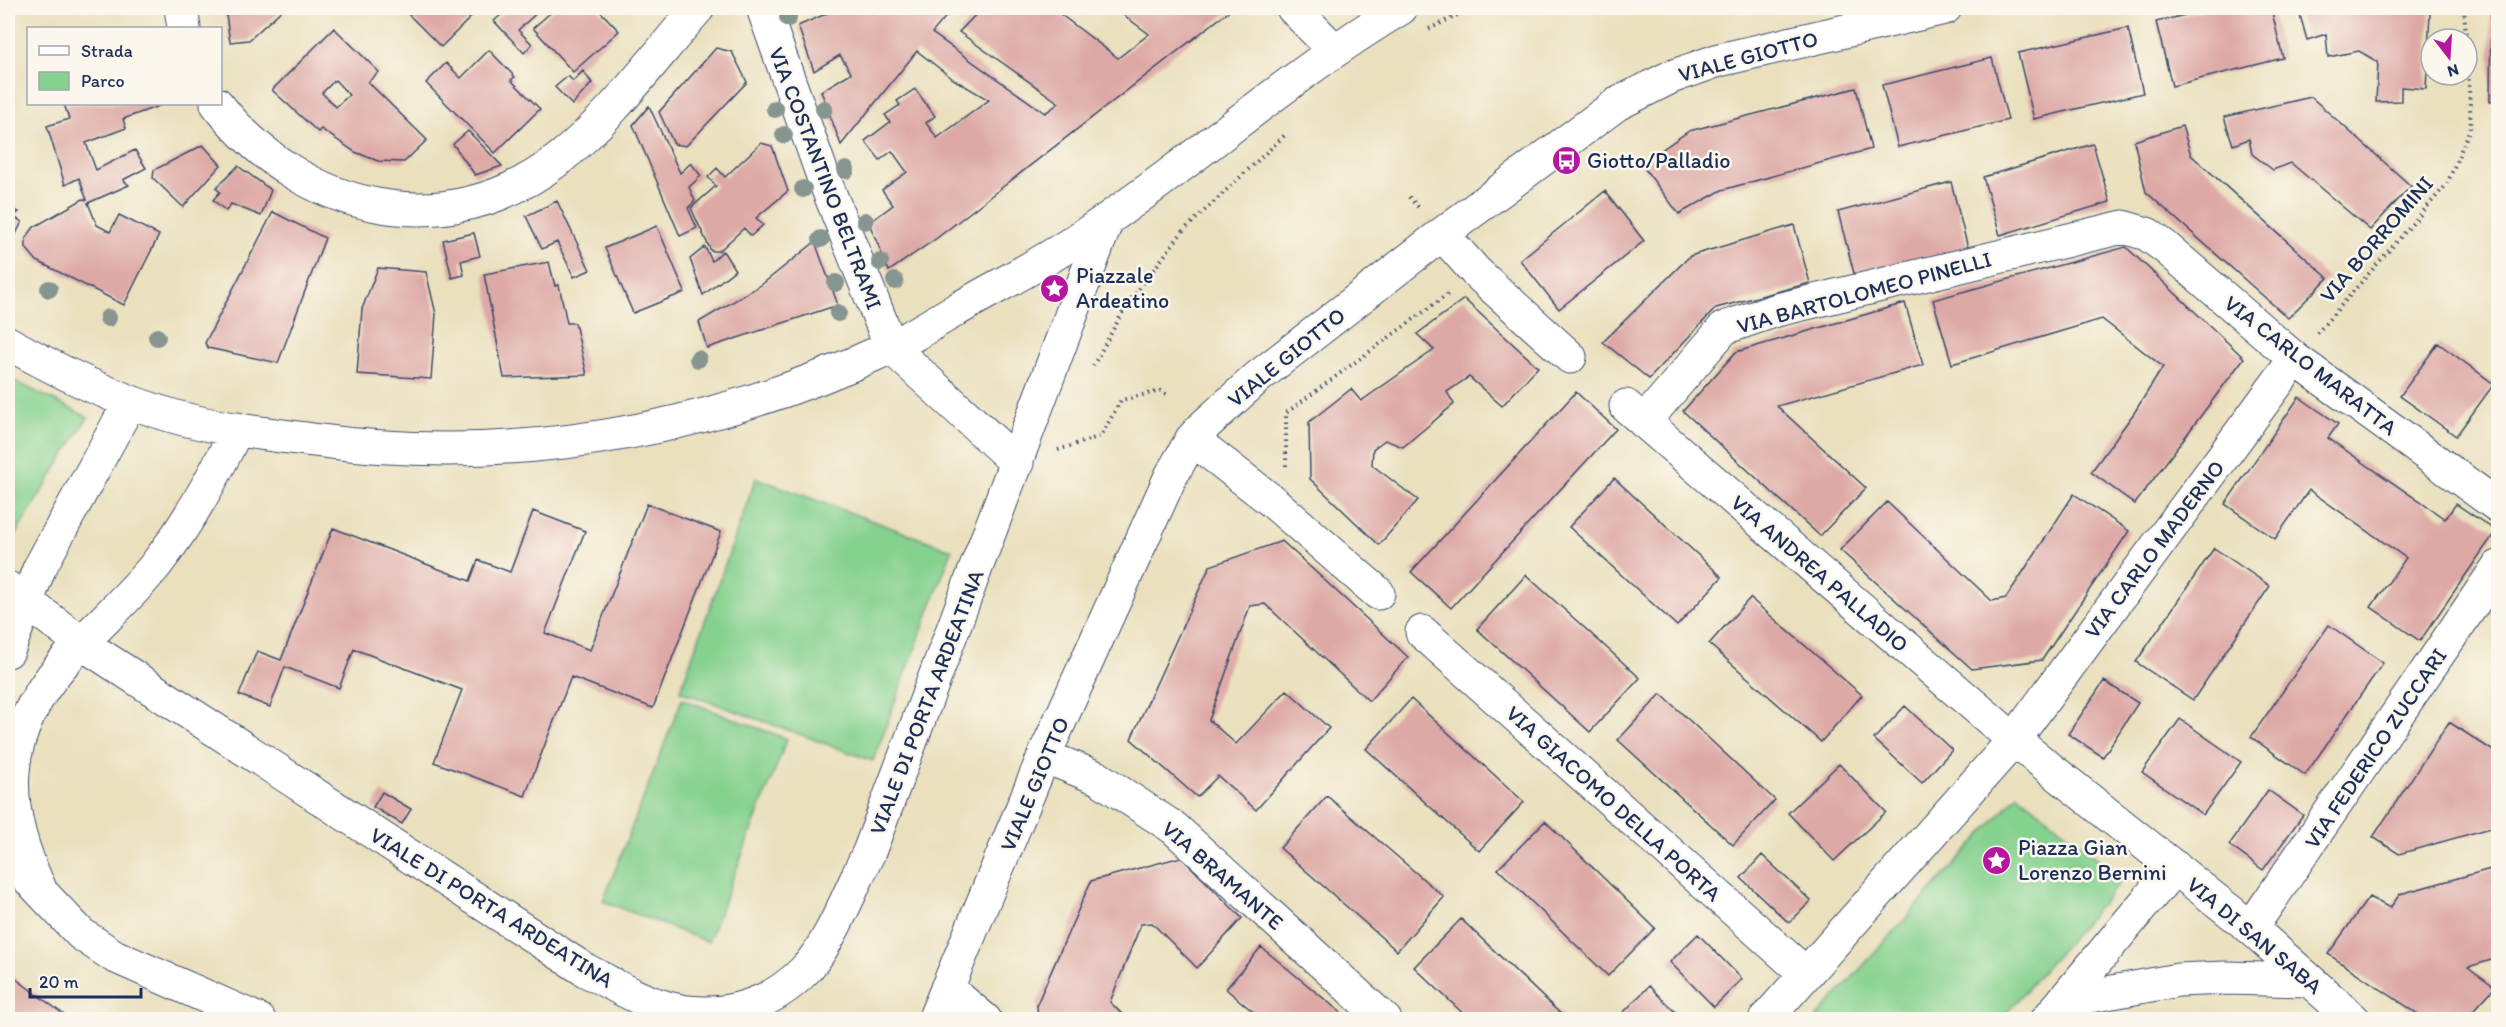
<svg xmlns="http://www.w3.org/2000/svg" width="2506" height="1027" font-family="Itim,sans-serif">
	<rect width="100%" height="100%" fill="#fbf7ec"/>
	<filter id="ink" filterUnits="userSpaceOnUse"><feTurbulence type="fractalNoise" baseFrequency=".0167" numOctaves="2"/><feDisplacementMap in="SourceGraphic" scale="12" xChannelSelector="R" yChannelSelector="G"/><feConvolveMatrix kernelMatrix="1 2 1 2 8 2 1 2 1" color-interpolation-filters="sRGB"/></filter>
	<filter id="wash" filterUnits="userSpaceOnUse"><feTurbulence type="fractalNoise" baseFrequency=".008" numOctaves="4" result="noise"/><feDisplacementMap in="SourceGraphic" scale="24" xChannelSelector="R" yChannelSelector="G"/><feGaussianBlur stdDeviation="1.35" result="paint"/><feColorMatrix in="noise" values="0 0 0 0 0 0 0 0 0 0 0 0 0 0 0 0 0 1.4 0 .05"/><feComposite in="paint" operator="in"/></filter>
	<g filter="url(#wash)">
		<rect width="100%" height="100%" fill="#eae0be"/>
		<path fill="#85d18e" stroke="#508076" stroke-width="1.5" d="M8 378 88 417 12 540 8 536Z
			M756 478 952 550 873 761 680 691Z
			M682 699 787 739 708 942 603 901Z
			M2018 794 2123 879 2001 1019H1815Z"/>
		<g id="blocks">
			<path fill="#dda9a6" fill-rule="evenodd" d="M225 8H284L249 40 230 42Z
				M402 8H480L441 47Z
				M509 8H542L518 30 532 44 524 53 494 21Z
				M556 8H597L619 31 573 72 533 28Z
				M832 8H866L872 13 877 8H953L932 33 1045 113 1059 103 959 32 982 8H1052L1118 58 1149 34 1114 8H1233L937 238 889 271 869 223 893 205 882 190 907 172 892 151 880 160 865 141 890 122 885 115 900 105 897 101 915 89 935 116 926 123 937 138 989 100 953 79 917 51 841 145 821 91 851 73 840 55 814 71 798 26 835 10Z
				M2214 8H2271L2283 58 2172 86 2156 22Z
				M2298 8H2423L2430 13 2426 89 2401 87V101L2376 102 2378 62 2359 51 2328 57 2326 34 2307 40Z
				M2491 8H2498V101L2490 102Z
				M334 28 379 72 368 82 427 140 404 162 378 161 355 152 321 129 318 132 272 90ZM335 80 349 95 336 107 322 93Z
				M2128 28 2143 93 2034 119 2018 53Z
				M716 48 732 52 747 82 686 146 674 144 659 112Z
				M489 50 515 77 511 80 540 109 495 153 426 83 446 63 461 78Z
				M1992 58 2008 120 1898 147 1882 85Z
				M583 71 592 83 572 105 555 87 568 76 573 81Z
				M1856 88 1871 149 1722 190 1679 214 1641 164 1689 131Z
				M2311 97 2411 186 2370 230 2291 163 2273 170 2252 154 2249 139 2233 145 2224 117Z
				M64 104H164L123 119 126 128 86 143 96 170 135 150 146 168 123 180 129 185 88 203 97 225 110 232 119 215 159 235 124 305 37 261 26 248V238L34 227 83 199 87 200 79 178 65 185 47 126 69 119Z
				M649 106 680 173 691 163 701 176 689 187 695 201 688 208 697 228 680 236 633 125Z
				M2182 126 2191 155 2328 278 2288 318 2146 192 2134 141Z
				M468 131 502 166 475 175 453 144Z
				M761 143 772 146 788 191 756 218 763 225 751 236 744 228 719 251H711L691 208 716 186 708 177 717 168 725 177Z
				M2093 144 2110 202 2000 235 1983 177Z
				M203 145 221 165 183 207 153 178 154 170Z
				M238 166 271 190 261 216 231 204 226 211 213 200 220 192 216 188Z
				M1951 182 1968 248 1855 277 1838 212Z
				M1605 191 1644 241 1559 309 1520 260Z
				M557 201 590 270 574 277 557 242 542 249 526 216Z
				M8 207 19 212 13 216 22 222 8 249Z
				M273 212 325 238 278 363 208 348 205 343Z
				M1794 225 1810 283 1716 308 1649 379 1603 342 1690 256Z
				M657 226 685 292 633 313 605 248Z
				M474 233 480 256 461 261 464 275 452 278 443 240Z
				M815 242 838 305 707 348 699 322 761 285Z
				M705 247 712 261 723 251 735 270 703 295 690 259Z
				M2126 247 2244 358 2135 504 2091 472 2134 413 2163 367 2102 319 1952 364 1933 300Z
				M549 262 555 286 559 285 567 323H575L587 375 504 378 484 274Z
				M378 268 426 272 436 314 431 379 357 374 362 309Z
				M1464 299 1538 367 1502 406 1469 377 1447 392 1454 404 1403 447 1385 440 1373 449 1372 465 1418 500 1379 545 1310 479 1309 422 1351 389 1361 401 1434 350 1417 334Z
				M1905 303 1923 365 1777 406 1866 488 1820 536 1683 411 1736 352Z
				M2438 343 2494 384 2456 436 2400 396Z
				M1576 392 1616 429 1451 608 1411 572Z
				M2299 397 2338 424 2328 438 2445 519 2456 504 2496 531 2420 641 2371 607 2406 558 2309 490 2275 539 2225 504Z
				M1614 478 1722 577 1677 626 1569 527Z
				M2074 494 2129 531 2042 660 1972 669 1840 550 1887 502 1992 601 2006 598Z
				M647 504 721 532 653 708 571 677 525 796 434 762 462 690 354 649 339 688 285 667 270 707 239 695 257 651 281 660 333 528 470 581 478 560 510 572 533 511 585 531 545 633 590 650Z
				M1282 541 1408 657 1369 701 1265 604 1250 606 1209 720 1236 744 1287 690 1329 728 1256 810 1218 776 1197 797 1131 739 1210 566Z
				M2214 548 2270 586 2193 700 2136 662Z
				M1526 575 1640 678 1590 732 1477 629Z
				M1750 598 1862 695 1821 742 1709 644Z
				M2329 625 2383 663 2305 775 2251 737Z
				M2104 681 2138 703 2103 757 2068 734Z
				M1661 694 1775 800 1733 845 1618 740Z
				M1411 699 1524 802 1479 851 1366 749Z
				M1905 706 1952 750 1922 783 1874 739Z
				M2180 719 2241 762 2203 815 2142 772Z
				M2449 722 2498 754V826L2399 854 2373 837Z
				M1839 764 1886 812 1834 861 1788 813Z
				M2268 790 2303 815 2263 870 2229 845Z
				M382 792 411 809 402 824 373 807Z
				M1327 796 1444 897 1397 951 1280 848Z
				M1545 821 1655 928 1608 976 1498 869Z
				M1762 855 1811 901 1789 923 1741 878Z
				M1181 857 1242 918 1197 968 1152 923 1141 924 1110 1002 1128 1020H1038L1037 1004 1091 881Z
				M2498 867V958L2468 967 2495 987 2465 1020H2427L2328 954 2369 897 2390 908 2400 894Z
				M1461 919 1567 1020H1470L1414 967Z
				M1698 934 1742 979 1714 1007 1670 962Z
				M1261 947 1345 1016 1343 1020H1263L1226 989Z
				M8 973 71 1020H8Z
				M1649 986 1683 1020H1616Z"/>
		</g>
	</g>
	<g filter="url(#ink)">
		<use href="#blocks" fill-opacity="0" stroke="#3a4a6c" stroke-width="1.5"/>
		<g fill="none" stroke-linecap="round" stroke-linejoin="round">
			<defs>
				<path id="minor" d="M181 8 184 28
					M763 8 824 179 891 347 1017 463
					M1293 8 1334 50
					M217 104C300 211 446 248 559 159 612 117 654 58 698 8
					M1442 234 1476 272 1570 357
					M8 343C62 373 116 400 176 417 220 429 267 434 313 440 514 467 705 433 889 348 913 337 934 322 956 310 994 288 1033 268 1069 245 1184 171 1284 78 1401 8
					M1626 406 2014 740 2251 928 2354 1020
					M1644 422 1724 328 1777 310 2123 227 2147 234 2165 247 2295 359 2498 506
					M1192 439 1272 501 1378 593
					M8 588 83 644 585 970C608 981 631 996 655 1004 707 1023 763 1012 803 972 830 946 852 886 869 852L1107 220
					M1422 632 1806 974
					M8 651 39 569 130 402
					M1044 756 1098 778 1174 828 1385 1020
					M25 875 81 934 114 956 259 1020
					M40 889C0 804 0 736 64 662 93 629 127 600 155 566 188 524 214 477 237 429
					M2251 928 2498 567
					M947 988 985 1020
					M2063 1001 2178 980 2226 978 2308 980
					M934 1020 1044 756 1141 542 1171 476 1192 439 1205 425 1258 377 1442 234 1617 104 1671 77 1719 60 1945 8
					M1765 1020 2014 740 2295 359
					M2047 1020 2175 867"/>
			</defs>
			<use href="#minor" stroke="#3a4a6c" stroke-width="35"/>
			<path stroke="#3a4a6c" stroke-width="4" stroke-dasharray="1.5 4.5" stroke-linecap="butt" d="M2464 8 2466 39
				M1429 29 1472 8
				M1409 197 1419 208
				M2317 333 2447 184 2471 126 2467 49
				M1093 366 1126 306 1183 231 1286 134
				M1058 450 1101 436 1121 400 1160 391 1168 395
				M1286 466V413L1448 294"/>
			<use href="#minor" stroke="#fff" stroke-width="33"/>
		</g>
		<g fill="#879590">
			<circle cx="788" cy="18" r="9"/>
			<circle cx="775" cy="109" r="9"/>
			<circle cx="824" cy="109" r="9"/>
			<circle cx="784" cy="135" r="9"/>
			<circle cx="846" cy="170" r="9"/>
			<circle cx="803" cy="189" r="9"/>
			<circle cx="865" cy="221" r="9"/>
			<circle cx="821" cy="239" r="9"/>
			<circle cx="880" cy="262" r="9"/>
			<circle cx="895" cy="281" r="9"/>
			<circle cx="836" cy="283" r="9"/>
			<circle cx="49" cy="289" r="9"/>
			<circle cx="838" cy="313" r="9"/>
			<circle cx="108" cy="318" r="9"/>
			<circle cx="157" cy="337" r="9"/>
			<circle cx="698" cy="359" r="9"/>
		</g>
	</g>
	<defs>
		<symbol id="bus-disc" viewBox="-11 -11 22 22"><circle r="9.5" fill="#b5179e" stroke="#fbf7ec"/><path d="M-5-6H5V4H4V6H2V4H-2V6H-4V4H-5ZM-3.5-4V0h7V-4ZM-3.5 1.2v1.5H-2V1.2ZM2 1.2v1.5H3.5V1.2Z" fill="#fff"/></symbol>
		<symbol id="sight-disc" viewBox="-11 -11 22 22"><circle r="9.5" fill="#b5179e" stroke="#fbf7ec"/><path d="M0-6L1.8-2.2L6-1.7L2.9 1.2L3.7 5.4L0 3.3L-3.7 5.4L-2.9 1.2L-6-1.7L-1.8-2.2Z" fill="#fff"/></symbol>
	</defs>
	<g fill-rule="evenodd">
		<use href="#bus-disc" x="1550" y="144" width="33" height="33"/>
		<use href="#sight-disc" x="1038" y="272" width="33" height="33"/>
		<use href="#sight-disc" x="1980" y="844" width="33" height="33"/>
	</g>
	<g text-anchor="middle" stroke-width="5" stroke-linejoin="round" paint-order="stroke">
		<g font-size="22" fill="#1b2f5e" stroke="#fbf7ec">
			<text transform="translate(1748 56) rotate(-15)" y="8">VIALE GIOTTO</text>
			<text transform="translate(826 178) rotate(69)" y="8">VIA COSTANTINO BELTRAMI</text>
			<text transform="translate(2376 239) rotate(-49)" y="8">VIA BORROMINI</text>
			<text transform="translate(1864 292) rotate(-15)" y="8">VIA BARTOLOMEO PINELLI</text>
			<text transform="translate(1286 357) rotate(-39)" y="8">VIALE GIOTTO</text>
			<text transform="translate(2311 365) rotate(38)" y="8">VIA CARLO MARATTA</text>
			<text transform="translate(2154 549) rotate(-53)" y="8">VIA CARLO MADERNO</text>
			<text transform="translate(1820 573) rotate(41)" y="8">VIA ANDREA PALLADIO</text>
			<text transform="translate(926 702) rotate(-69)" y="8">VIALE DI PORTA ARDEATINA</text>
			<text transform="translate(2375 748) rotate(-56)" y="8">VIA FEDERICO ZUCCARI</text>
			<text transform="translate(1034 784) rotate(-67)" y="8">VIALE GIOTTO</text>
			<text transform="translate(1614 803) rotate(42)" y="8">VIA GIACOMO DELLA PORTA</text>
			<text transform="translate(1223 875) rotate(41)" y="8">VIA BRAMANTE</text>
			<text transform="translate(492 907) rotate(32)" y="8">VIALE DI PORTA ARDEATINA</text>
			<text transform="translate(2255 935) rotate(40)" y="8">VIA DI SAN SABA</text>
		</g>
		<g font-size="22" fill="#1b2f5e" stroke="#fbf7ec" text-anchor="start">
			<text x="1587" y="168">Giotto/Palladio</text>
			<text x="1076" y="283">Piazzale<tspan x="1076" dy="25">Ardeatino</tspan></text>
			<text x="2018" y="855">Piazza Gian<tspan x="2018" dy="25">Lorenzo Bernini</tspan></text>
		</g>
	</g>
	<rect width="2506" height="1027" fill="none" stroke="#fbf7ec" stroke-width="30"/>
	<rect x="27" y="27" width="195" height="78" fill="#fbf7ec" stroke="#a1a7b3" stroke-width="1.5"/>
	<rect x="39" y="46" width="30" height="9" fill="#ffffff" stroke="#a1a7b3" stroke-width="1.5"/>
	<text x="81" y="57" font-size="18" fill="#1b2f5e">Strada</text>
	<rect x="39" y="72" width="30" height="18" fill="#85d18e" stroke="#a1a7b3" stroke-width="1.5"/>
	<text x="81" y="87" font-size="18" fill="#1b2f5e">Parco</text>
	<g transform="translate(2449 57) rotate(163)"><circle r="28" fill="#fbf7ec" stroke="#a1a7b3" stroke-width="1.5"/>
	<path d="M0-4.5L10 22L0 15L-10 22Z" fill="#b5179e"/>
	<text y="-9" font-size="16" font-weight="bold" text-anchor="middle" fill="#1b2f5e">N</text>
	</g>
	<path d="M30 988v9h111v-9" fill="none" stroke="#1b2f5e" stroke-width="3"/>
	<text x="39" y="988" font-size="18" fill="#1b2f5e" stroke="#fbf7ec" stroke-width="4.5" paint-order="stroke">20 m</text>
</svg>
